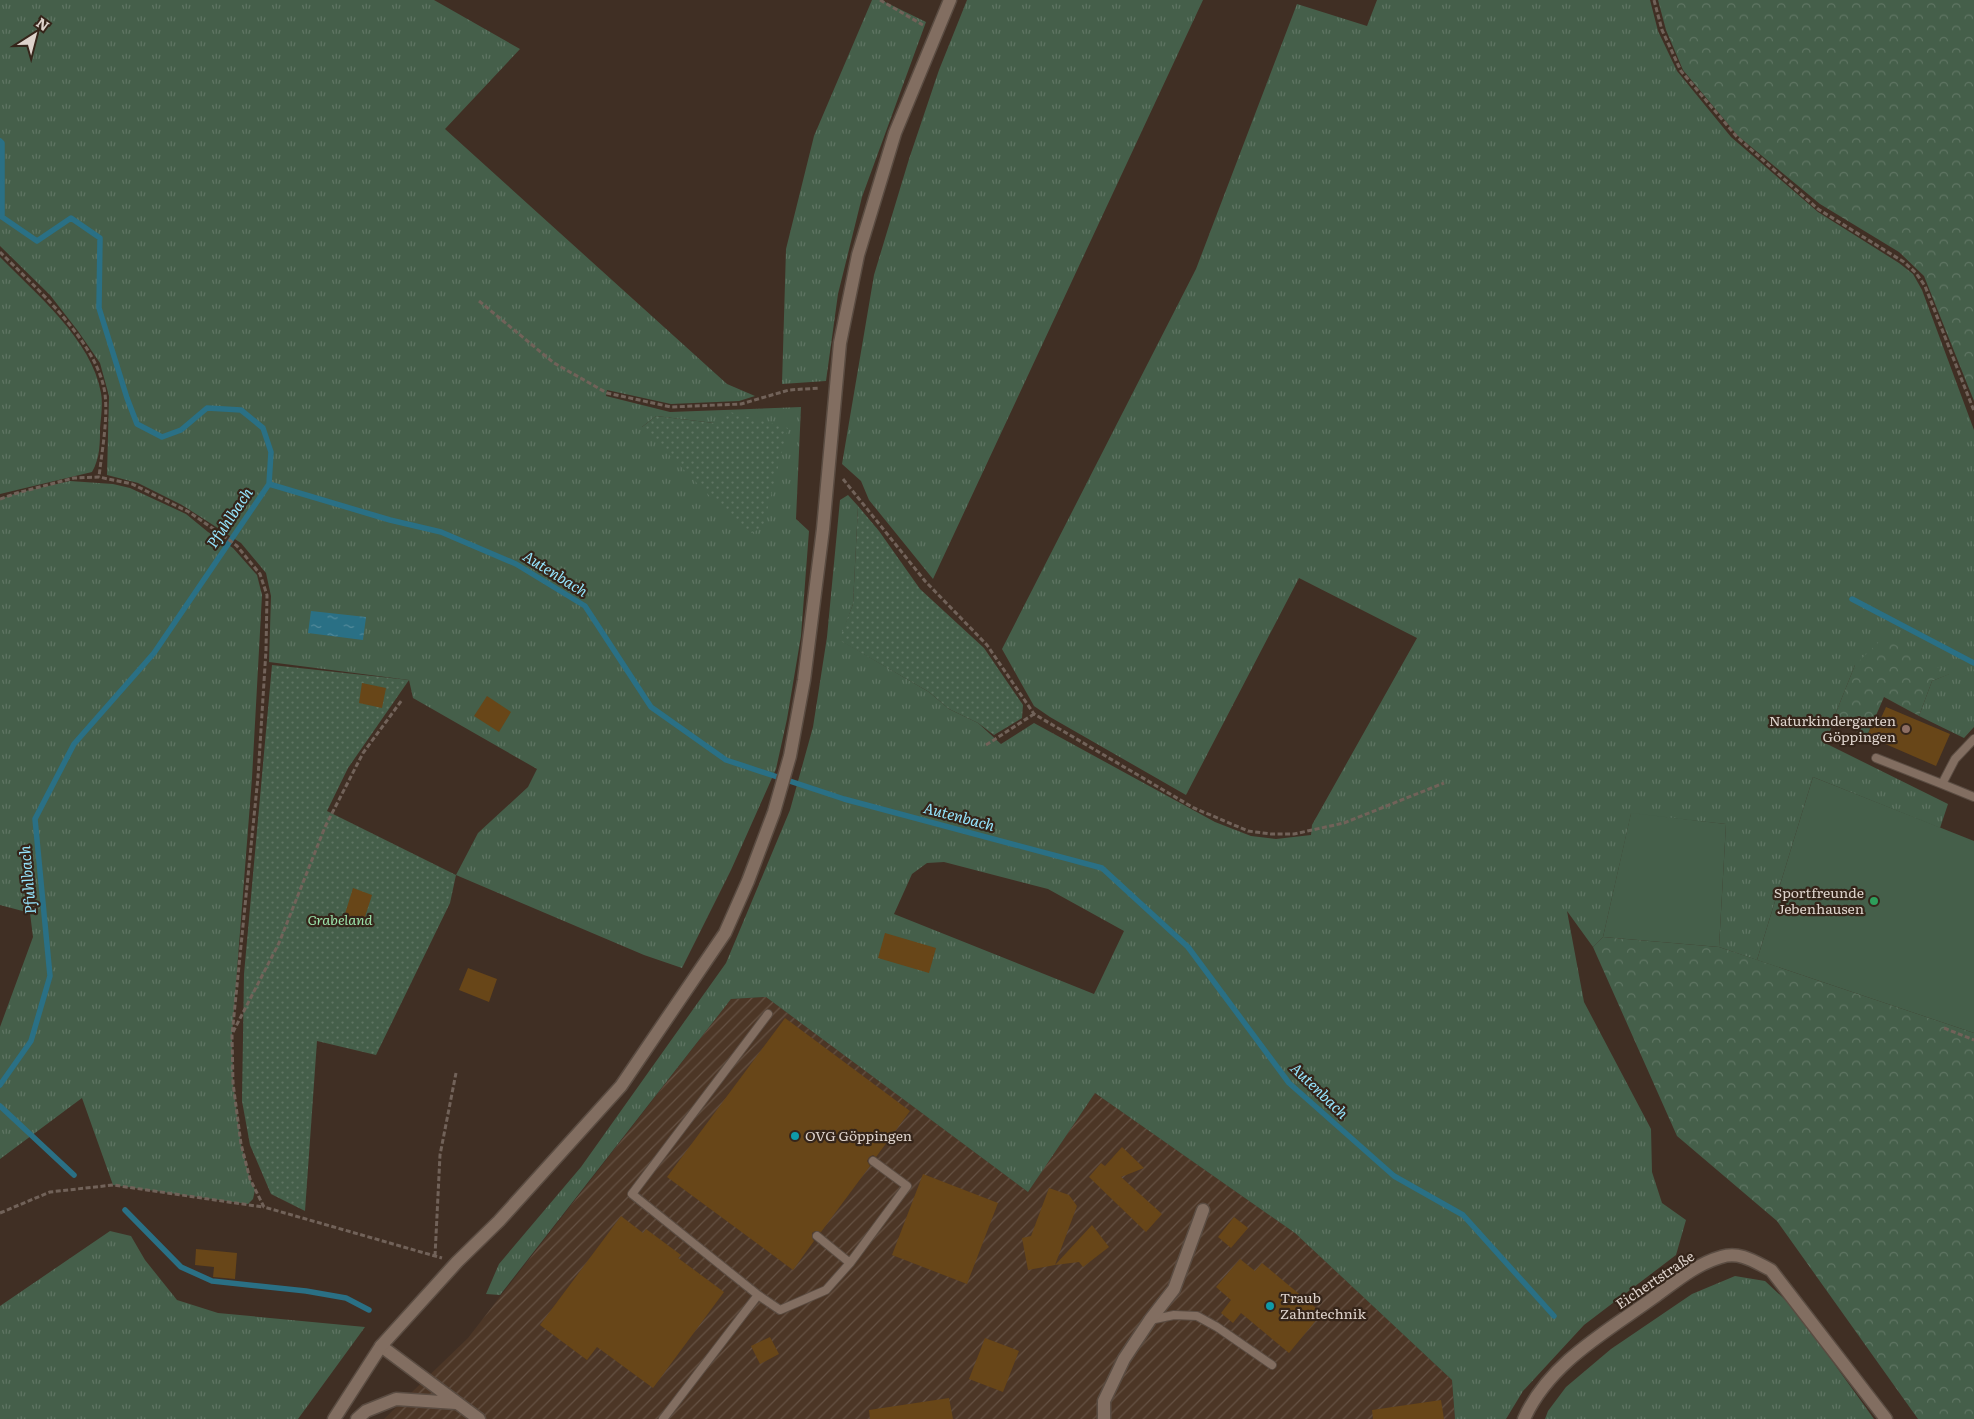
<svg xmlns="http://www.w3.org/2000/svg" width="1974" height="1419" font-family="Literata,serif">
	<defs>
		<pattern id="industrial-furrows" width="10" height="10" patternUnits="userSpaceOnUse" patternTransform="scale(1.25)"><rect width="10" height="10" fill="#4c3626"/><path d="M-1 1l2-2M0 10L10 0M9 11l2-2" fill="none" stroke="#655244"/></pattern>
		<pattern id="grass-tufts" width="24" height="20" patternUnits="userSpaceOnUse" patternTransform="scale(1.25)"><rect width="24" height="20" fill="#455f4a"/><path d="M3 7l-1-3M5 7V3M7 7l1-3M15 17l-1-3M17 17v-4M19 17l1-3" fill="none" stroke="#5f7563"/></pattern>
		<pattern id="forest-crowns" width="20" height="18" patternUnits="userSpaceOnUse" patternTransform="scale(1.25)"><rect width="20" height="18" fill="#455f4a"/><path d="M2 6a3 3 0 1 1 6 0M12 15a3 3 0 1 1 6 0" fill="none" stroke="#5f7563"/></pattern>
		<pattern id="garden-dots" width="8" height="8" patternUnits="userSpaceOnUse" patternTransform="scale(1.25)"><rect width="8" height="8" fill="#455f4a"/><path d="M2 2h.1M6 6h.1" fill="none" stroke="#5f7563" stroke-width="1.8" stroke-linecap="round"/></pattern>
		<pattern id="water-ripples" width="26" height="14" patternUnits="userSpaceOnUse" patternTransform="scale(1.25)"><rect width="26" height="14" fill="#2a7085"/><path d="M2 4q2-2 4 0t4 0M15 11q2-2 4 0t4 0" fill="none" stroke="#538a9a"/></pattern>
	</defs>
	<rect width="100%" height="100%" fill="#402f24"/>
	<path fill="url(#industrial-furrows)" d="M766 997 1028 1192 1095 1093 1295 1233 1452 1380 1455 1419H384L468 1338 731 999Z"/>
	<path fill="url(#grass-tufts)" fill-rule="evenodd" d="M0 0H434L520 49 445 129 727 384 755 396 739 401 671 404 607 390 606 396 670 412 801 407 796 519 809 531 801 636 787 719 776 769 731 870 682 968 644 955 456 875 478 833 528 787 537 769 413 698 409 680 269 662 271 596 266 573 241 543 182 505 138 483 107 475 109 396 100 363 78 331 50 295 0 246ZM656 416 714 423 642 427Z
		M872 0H881L926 22 862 197 838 294 826 381 782 384 786 249 814 136Z
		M967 0H1203L933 579 869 500 861 481 842 464 874 275 909 159 939 70Z
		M1377 0H1650L1658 31 1677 71 1731 137 1818 212 1899 263 1913 274 1922 290 1974 430V727L1964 738 1919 716 1932 681 1949 674 1855 665 1833 720 1827 744 1948 804 1940 828 1813 777 1757 960 1719 947 1726 824 1631 814 1603 937 1593 947 1567 911 1584 1002 1651 1129 1652 1172 1662 1203 1686 1220 1676 1255 1584 1325 1523 1391 1506 1419H1455L1452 1380 1295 1233 1095 1093 1028 1192 766 997 731 999 500 1295 486 1294 499 1264 581 1167 726 963 790 810 813 727 827 637 840 500 848 495 858 506 853 604 840 640 929 692 949 709 978 723 1001 744 1034 723 1215 822 1251 836 1276 839 1311 835 1312 825 1417 638 1299 578 1186 795 1050 717 1034 706 1002 649 1196 269 1297 4 1367 26ZM944 862 1048 889 1124 931 1094 994 894 914 912 874 927 863Z
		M0 257C36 294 92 340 101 393 103 404 101 417 100 428 100 443 100 458 92 472L0 494Z
		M70 481 113 484 130 488 186 514 208 532 233 548 257 575 262 595 252 778 232 1035 233 1083 241 1144 250 1179 255 1190 253 1199 248 1204 113 1185 82 1098 0 1159V1027L33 937 30 913 0 905V499L17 493Z
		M110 1231 131 1236 145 1260 177 1300 218 1313 365 1327 298 1419H0V1306Z
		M1735 1276 1765 1281 1794 1308 1874 1419H1545L1548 1411 1566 1387 1611 1349 1692 1294Z"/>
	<path fill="url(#forest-crowns)" d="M1658 0H1974V401L1924 276 1899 252 1820 204 1738 136 1683 70 1666 30Z
		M1883 638 1950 674 1932 681 1919 716 1884 697 1867 736 1833 720 1855 665Z
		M1603 937 1719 947 1974 1033V1419H1918L1777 1221 1677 1136 1593 947Z"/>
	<path fill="url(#garden-dots)" d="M730 412 788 428 763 527 748 535 642 427 656 416 714 423Z
		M858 506 879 531 920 589 984 648 1023 705 1022 718 994 735 978 723 949 709 929 692 839 640 853 604Z
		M272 665 409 680 348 768 327 811 456 875 450 903 376 1055 317 1041 305 1211 271 1194 250 1145 242 1101 244 974Z"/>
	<path fill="#455f4a" d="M1813 777 1974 841V1033L1757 960Z
		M1631 813 1726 824 1719 947 1603 937Z"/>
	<path fill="url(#water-ripples)" d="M311 611 366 617 363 640 308 633Z"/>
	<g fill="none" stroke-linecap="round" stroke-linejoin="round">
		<path stroke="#2a7085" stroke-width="5.5" d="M0 141 2 143V217L37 241 71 218 100 238 99 308 127 398 137 424 162 437 181 430 207 408 241 410 263 428 271 452 269 484 154 653 74 744 35 819 50 976 31 1041 0 1085
			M269 484 390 520 441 532 516 564 585 606 651 707 726 760 844 799 1102 868 1188 947 1289 1083 1394 1176 1463 1215 1554 1316
			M1852 599 1974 663
			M0 1106 74 1175
			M125 1210 181 1267 212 1281 306 1291 346 1298 369 1310"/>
	</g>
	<path fill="#684618" d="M362 683 386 688 382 708 359 703Z
		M487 696 511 712 499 732 474 716Z
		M1886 707 1950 734 1936 766 1867 736 1876 715 1881 718Z
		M353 888 372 895 363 923 344 917Z
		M885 933 936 948 929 973 878 958Z
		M468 968 497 979 489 1002 459 990Z
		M785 1018 910 1111 876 1157 873 1155 869 1157 867 1161 870 1166 821 1232 815 1231 812 1233V1238L814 1241 793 1270 667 1177Z
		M1122 1147 1144 1168 1121 1177 1162 1214 1146 1232 1089 1177 1101 1163 1105 1166Z
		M923 1174 998 1203 967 1284 892 1255Z
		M1049 1188 1069 1195 1077 1206 1055 1265 1028 1270 1022 1238 1031 1236Z
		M621 1216 643 1233 646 1229 681 1255 678 1258 724 1292 653 1388 597 1347 587 1360 540 1325Z
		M1234 1217 1248 1228 1231 1248 1218 1237Z
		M1092 1225 1109 1247 1083 1267 1079 1262 1055 1265Z
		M196 1249 237 1253 235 1279 213 1277 214 1267 195 1265Z
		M1240 1259 1255 1271 1262 1263 1322 1313 1289 1353 1241 1313 1233 1323 1221 1313 1231 1300 1216 1287Z
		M770 1337 779 1354 760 1364 751 1346Z
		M985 1338 1019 1351 1003 1392 969 1379Z
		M949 1398 953 1419H870L869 1410Z
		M1441 1400 1444 1419H1373L1372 1410Z"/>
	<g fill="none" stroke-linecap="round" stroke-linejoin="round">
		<defs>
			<path id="service" d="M1974 739 1955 759 1942 784 1974 797
				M1876 758 1942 784
				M817 1236 850 1263
				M758 1295 632 1194 768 1014
				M1150 1320 1174 1315 1197 1316 1217 1327 1272 1365
				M663 1419 758 1295 780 1310 826 1290 850 1263 907 1186 873 1161"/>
			<path id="minor" d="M381 1346 479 1419
				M357 1419 366 1411 396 1399 456 1403
				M1104 1419V1401L1124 1359 1150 1320 1174 1289 1203 1210"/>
			<path id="tertiary" d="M334 1419 381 1346 457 1262 499 1221 621 1086 725 933 748 881 774 812 790 756 804 680 823 529 840 343 858 255 895 133 950 0
				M1524 1419C1549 1363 1606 1332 1653 1298 1674 1283 1696 1264 1721 1257 1740 1251 1755 1262 1771 1270L1886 1419"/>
		</defs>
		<use href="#service" stroke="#5a4c42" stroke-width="10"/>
		<use href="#minor" stroke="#5a4c42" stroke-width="15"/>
		<use href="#tertiary" stroke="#5a4c42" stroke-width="15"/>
		<path stroke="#716259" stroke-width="3" stroke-dasharray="5 2.5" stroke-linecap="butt" d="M880 0 923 25
			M1654 0 1662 30 1681 71 1737 137 1818 209 1904 262 1916 273 1925 286 1974 411
			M0 252C35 287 98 342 105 394 108 420 102 450 99 477
			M479 301 554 363 607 393 671 407 741 404 789 390 820 388
			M843 479 925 581 987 645 1034 714 1194 808 1248 831 1271 834H1294L1344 823 1444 783
			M0 499 17 493 74 478 99 477 132 484 189 512 228 539 237 546 260 574 267 595 266 650 258 777 232 1035 233 1083 241 1144 250 1179 264 1207 442 1258
			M986 745 1034 714
			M1944 1028 1974 1040
			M233 1032 279 943 325 827 363 753 402 700
			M0 1213 50 1192 113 1185 263 1207
			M435 1256 440 1155 456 1073"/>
		<use href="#service" stroke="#826e61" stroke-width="8"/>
		<use href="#minor" stroke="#826e61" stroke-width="12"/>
		<use href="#tertiary" stroke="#826e61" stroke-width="12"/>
	</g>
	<circle fill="#8d6e63" stroke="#35251a" stroke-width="2" cx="1906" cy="729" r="5"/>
	<circle fill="#2e9e5b" stroke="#35251a" stroke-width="2" cx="1874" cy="901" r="5"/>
	<g fill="#0f9aa8" stroke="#35251a" stroke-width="2">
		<circle cx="795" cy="1136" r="5"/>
		<circle cx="1270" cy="1306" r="5"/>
	</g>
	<g text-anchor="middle" stroke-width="4.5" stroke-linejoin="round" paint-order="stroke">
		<g font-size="14" fill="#ded3cc" stroke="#35251a" text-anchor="end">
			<text x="1896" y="726">Naturkindergarten<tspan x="1896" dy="16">Göppingen</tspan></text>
			<text x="1864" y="898">Sportfreunde<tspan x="1864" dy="16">Jebenhausen</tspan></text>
			<text x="805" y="1141" text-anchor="start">OVG Göppingen</text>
			<text x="1280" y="1303" text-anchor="start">Traub<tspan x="1280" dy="16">Zahntechnik</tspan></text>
		</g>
		<g font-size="14" font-style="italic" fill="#9ae1a9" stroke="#35251a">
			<text x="340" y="925">Grabeland</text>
		</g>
		<g font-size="14" fill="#ded3cc" stroke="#35251a">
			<text transform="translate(1655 1280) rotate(-34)" y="5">Eichertstraße</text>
		</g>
		<g font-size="15" font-style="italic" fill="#95e4fd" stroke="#35251a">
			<text transform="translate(230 518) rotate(-56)" y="5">Pfuhlbach</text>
			<text transform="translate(555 574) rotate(32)" y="5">Autenbach</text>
			<text transform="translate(959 817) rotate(15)" y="5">Autenbach</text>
			<text transform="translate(28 880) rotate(-95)" y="5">Pfuhlbach</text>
			<text transform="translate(1319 1091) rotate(44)" y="5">Autenbach</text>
		</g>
	</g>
	<g transform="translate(35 35) rotate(36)" stroke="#35251a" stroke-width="4" paint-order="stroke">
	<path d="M0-4L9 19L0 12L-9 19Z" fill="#ded3cc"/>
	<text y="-8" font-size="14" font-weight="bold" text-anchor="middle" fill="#ded3cc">N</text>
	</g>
</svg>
